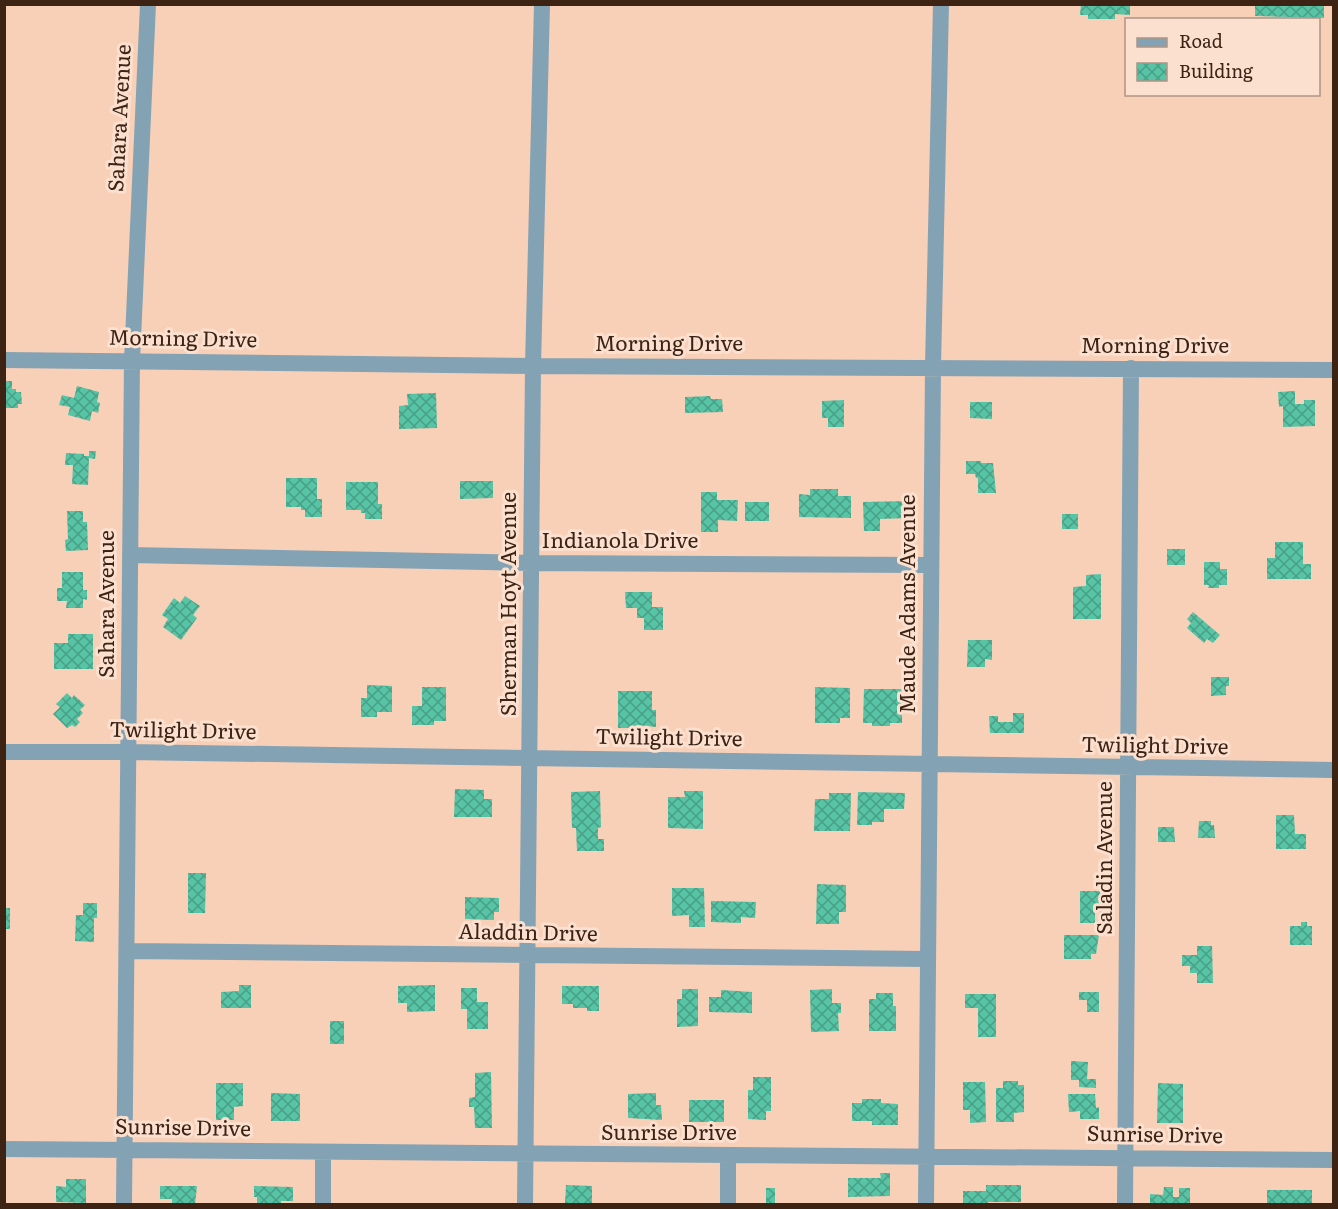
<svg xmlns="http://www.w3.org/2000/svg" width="1338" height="1209" font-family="Literata,serif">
	<defs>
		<pattern id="building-cross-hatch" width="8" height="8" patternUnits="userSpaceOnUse" patternTransform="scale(1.5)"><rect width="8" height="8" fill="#57c4a6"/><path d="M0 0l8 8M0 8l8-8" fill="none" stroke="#499f86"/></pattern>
	</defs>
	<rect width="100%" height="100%" fill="#f8cfb7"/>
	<path fill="url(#building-cross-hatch)" d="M1081 4H1130V15L1115 14V19H1088V15H1080Z
		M1255 4H1324V18L1255 16Z
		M4 381H12V389H16V392H21L22 404H18V408H4Z
		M77 386 99 392 97 402 100 403 98 413 92 411 90 421 68 415 70 407 59 405 62 395 74 398Z
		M1295 391V404H1304V400H1315V426L1283 427V406L1279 407 1278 392Z
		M436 393 437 428 399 429V406L408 405 407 394Z
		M710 396 711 399H722L723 412 685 413V397Z
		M844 400V427H828V418H822V401Z
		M970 402H992V419L970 418Z
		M89 451H96L95 459 89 458 88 485 72 484 73 465H65L66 453 84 454V456H89Z
		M966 461H981V463H993L996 493H978V478H976L975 474H966Z
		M286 478H317V499H322V517H305V510H301V507H286Z
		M460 481H493V498L460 499Z
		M346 482H378V504H382V519H365V513H361V510H346Z
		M810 489H838V496H851V518L799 517V494L810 495Z
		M701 492H717V500H738L737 521 718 520V532H701Z
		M908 501V518L880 519V531H864L863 502Z
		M745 502H769V521H745Z
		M67 511H83V522H87L88 550 66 551 65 540 68 539Z
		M1062 514H1078V529H1062Z
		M1275 542H1303V564H1311V579H1267V558H1275Z
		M1167 549H1185V565H1167Z
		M1204 562H1220V569H1227V585H1219V588H1208L1209 585H1204Z
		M62 572H83V590H87V600L83 599V608H66L67 601H57V588H62Z
		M1101 574V619H1073V587L1086 586V575Z
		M625 592H652V607H663V630H644V618H637V608H626Z
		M185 596 200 606 193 615 197 618 181 640 163 627 168 619 162 615 174 598 180 603Z
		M1193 612 1220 635 1213 643 1207 639 1204 643 1187 628 1191 623 1187 619Z
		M68 634H93V669H54V643H68Z
		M968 640H992V660L985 659V667H967Z
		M1211 677H1229V686H1226V695L1211 696Z
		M367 685 392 686V712H377V717H361V698H367Z
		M422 687H446V721H434V725H412V706H422Z
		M815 687 850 688V718H840V723H815Z
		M864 689H902V723H890V726H872V723H863Z
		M618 691H652V710H656V727L636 725V728H618Z
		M67 693 72 698 74 695 85 705 80 710 83 713 77 719 80 722 75 727 72 725 67 728 53 714 60 707 56 704Z
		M1013 713H1024V733H990L989 716H998V722H1013Z
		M455 789 484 790V799H492V817H454Z
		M600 791 601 827 598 828V839H604V851H577L576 828H572L571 792Z
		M684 791H703V829L668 828V797H685Z
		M858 792 905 793 904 809H884V822H872V825H857Z
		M829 793H851L850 831H814L815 799H829Z
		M1276 815H1294L1295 834H1306V849H1276Z
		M1199 821H1211V825H1214L1215 838H1198Z
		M1158 827H1174L1175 842H1158Z
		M188 873H206L205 913H188Z
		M817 884 846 885V912H839V924H816Z
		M672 888H704L705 927H689V915L672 916Z
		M1080 891H1104V913L1095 912V923H1080Z
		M465 897 499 898V912H494V920L465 919Z
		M711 901 756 902 755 918 741 917V923L711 922Z
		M83 903H97V918H94V942L75 941 76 915H83Z
		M4 908H10V929H4Z
		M1301 922H1307V926H1312V945H1290V926H1301Z
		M1064 935H1099L1096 954H1091V959H1064Z
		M1197 946H1212L1213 983H1197V973H1190V966H1182V955H1197Z
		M239 985H251V1008H221V992L239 991Z
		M435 985V1011L407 1012V1003H398V986Z
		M562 986H599V1011H587V1008H573V1004H562Z
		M461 988H477V1002H488V1029H467V1009H461Z
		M682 989H698V1026L677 1027V999H682Z
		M832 989V1003H841V1013H838L839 1031 811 1032 810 990Z
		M721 990 752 992V1013L709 1012V997H721Z
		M1079 992H1099V1012H1087V1000H1079Z
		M876 993H893V1006H896V1031H869V999H876Z
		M965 994H996V1037H978V1008H965Z
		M330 1021H344V1044H330Z
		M1071 1061 1088 1062 1087 1079H1096V1088L1079 1087V1080H1071Z
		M491 1072 492 1128H475L474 1107H469V1098L475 1097V1073Z
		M753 1077H771V1111H766V1120L748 1119V1090H753Z
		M1003 1081H1018V1085H1024V1112L1014 1113V1122H996V1088H1003Z
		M963 1082H985L986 1122 970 1123V1110H963Z
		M216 1083H243V1106L234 1107V1120H216Z
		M1158 1083 1183 1084V1123H1157Z
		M271 1093 300 1094V1121H271Z
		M656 1093V1105H661L662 1120 628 1118V1094Z
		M1068 1094H1095L1096 1108 1099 1107V1119H1080V1111L1069 1112Z
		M862 1099H881V1103L898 1104V1125H872V1121H852V1103H862Z
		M689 1100H724V1122H689Z
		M880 1173H890V1196L848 1197V1178H881Z
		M66 1179H86V1203L56 1202V1186L66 1187Z
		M566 1185 592 1186V1203H565Z
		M986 1185H1021V1202H988V1204H963V1191H986Z
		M160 1186H197L195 1204H172V1199H160Z
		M254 1186 293 1187V1201H281V1204H257V1197H254Z
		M1164 1187H1173V1197H1179V1188H1190V1204H1150V1194L1163 1195Z
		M766 1188H775V1204H766Z
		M1267 1190H1312V1204H1267Z"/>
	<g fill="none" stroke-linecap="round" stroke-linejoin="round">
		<path stroke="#83a2b3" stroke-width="16" d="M4 360 533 366 1334 370
			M130 555 531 563 930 565
			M4 752H129L1334 770
			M128 951 927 959
			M4 1149 1334 1160
			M124 1204 132 361 148 4
			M323 1204V1152
			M525 1204 533 366 542 4
			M728 1204V1156
			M926 1204 933 367 941 4
			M1125 1204 1131 368"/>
	</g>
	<g text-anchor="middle" stroke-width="6" stroke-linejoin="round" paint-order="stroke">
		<g font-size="21" fill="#3c2313" stroke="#fbe0d0">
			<text transform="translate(120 118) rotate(-87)" y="7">Sahara Avenue</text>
			<text transform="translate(183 339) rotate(1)" y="7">Morning Drive</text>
			<text x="669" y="351">Morning Drive</text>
			<text x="1155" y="353">Morning Drive</text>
			<text x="620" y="548">Indianola Drive</text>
			<text transform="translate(107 604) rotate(-90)" y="7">Sahara Avenue</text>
			<text transform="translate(509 604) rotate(-90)" y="7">Sherman Hoyt Avenue</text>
			<text transform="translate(908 604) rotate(-90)" y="7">Maude Adams Avenue</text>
			<text transform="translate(183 731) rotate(1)" y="7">Twilight Drive</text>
			<text transform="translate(669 738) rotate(1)" y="7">Twilight Drive</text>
			<text transform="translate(1155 746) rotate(1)" y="7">Twilight Drive</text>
			<text transform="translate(1105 858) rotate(-90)" y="7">Saladin Avenue</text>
			<text transform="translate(528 933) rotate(1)" y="7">Aladdin Drive</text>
			<text transform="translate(183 1128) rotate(1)" y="7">Sunrise Drive</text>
			<text x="669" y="1140">Sunrise Drive</text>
			<text transform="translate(1155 1135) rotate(1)" y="7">Sunrise Drive</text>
		</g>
	</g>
	<rect width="1338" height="1209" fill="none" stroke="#3c2313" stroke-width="12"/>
	<rect x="1125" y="18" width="195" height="78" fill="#fbe0d0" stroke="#af9484" stroke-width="1.5"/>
	<rect x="1137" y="38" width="30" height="9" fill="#83a2b3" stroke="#af9484" stroke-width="1.5"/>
	<text x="1179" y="48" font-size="18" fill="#3c2313">Road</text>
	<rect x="1137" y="63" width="30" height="18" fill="url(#building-cross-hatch)" stroke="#af9484" stroke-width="1.5"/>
	<text x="1179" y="78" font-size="18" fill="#3c2313">Building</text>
</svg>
